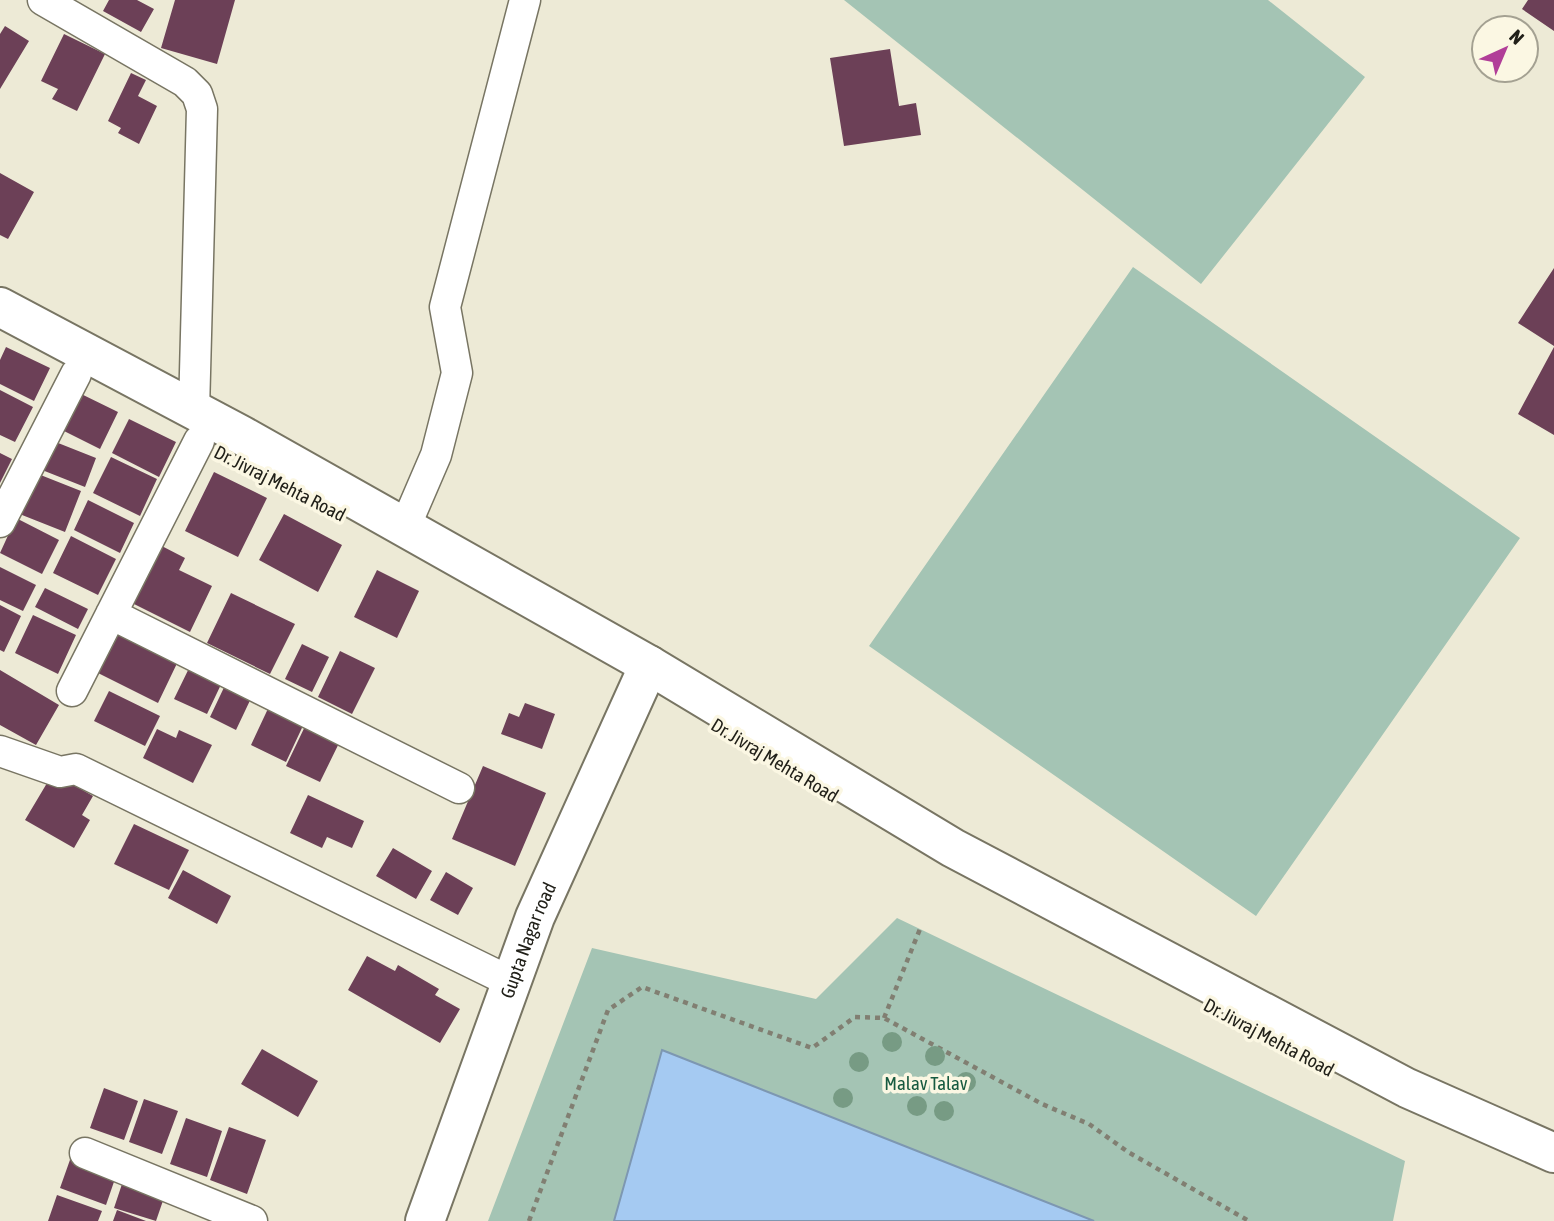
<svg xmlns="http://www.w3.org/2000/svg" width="1554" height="1221" font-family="'Asap Condensed',sans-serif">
	<rect width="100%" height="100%" fill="#edead6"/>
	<path fill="#a4c4b4" d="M844 0H1268L1365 77 1201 284Z
		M1133 267 1520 538 1256 916 869 646Z
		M897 918 1405 1161 1393 1221H488L592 948 816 999Z"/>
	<path fill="#a5caf2" stroke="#7d97b1" stroke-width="2" d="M662 1050 1094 1221H614Z"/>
	<path fill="#6c4057" d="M109 0H137L154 9 141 32 103 11Z
		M175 0H235L217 64 161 48Z
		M1528 0H1554V31L1522 9Z
		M5 26 29 41 0 89V34Z
		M64 34 105 54 77 111 52 99 58 89 41 81Z
		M890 49 899 106 916 103 921 135 844 146 830 58Z
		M131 73 146 80 138 96 157 106 139 144 118 133 121 128 108 121Z
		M0 173 34 192 8 239 0 235Z
		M1554 268V346L1518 323Z
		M6 347 50 368 34 401 0 384V360Z
		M1554 347V435L1518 414Z
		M71 389 118 412 100 449 54 426Z
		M0 390 33 407 15 442 0 435Z
		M129 419 176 442 159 477 112 453Z
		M48 439 96 458 85 487 37 468Z
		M0 453 12 459 0 483Z
		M111 457 157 479 140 516 93 493Z
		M33 472 81 491 65 532 17 513Z
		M214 472 267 498 238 557 185 531Z
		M88 500 134 523 120 553 74 530Z
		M284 514 342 545 318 592 259 560Z
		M16 518 59 540 42 574 0 553Z
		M71 536 116 559 98 595 53 573Z
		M154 542 185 558 179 570 212 586 190 632 126 600Z
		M0 567 36 585 23 611 0 600Z
		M377 570 419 591 397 638 354 617Z
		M45 588 88 609 78 629 35 607Z
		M231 593 295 624 270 674 207 643Z
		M0 605 21 616 4 652 0 650Z
		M33 615 76 635 58 674 15 653Z
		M115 623 181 655 158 703 92 670Z
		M302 644 329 657 312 692 285 679Z
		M340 651 375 668 352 714 318 697Z
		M194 658 226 674 207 714 174 699Z
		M0 670 59 705 36 745 0 725Z
		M228 679 254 692 236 730 210 717Z
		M109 691 160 716 145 746 94 721Z
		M273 698 308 715 286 762 251 745Z
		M525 703 555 714 542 749 501 734 509 713 519 717Z
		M309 718 343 735 320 782 286 766Z
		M157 729 176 738 179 730 212 745 193 783 143 758Z
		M483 766 546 793 515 866 452 839Z
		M53 773 93 796 82 815 90 820 74 848 25 820Z
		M308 795 364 821 352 848 327 837 322 848 290 833Z
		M134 824 189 850 169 890 114 864Z
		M393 848 432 871 416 899 376 876Z
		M183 870 231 896 217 924 168 898Z
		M446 872 473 888 458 915 430 900Z
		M367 956 395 971 398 965 439 989 435 995 460 1009 440 1043 348 990Z
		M262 1049 318 1081 298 1117 241 1084Z
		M104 1088 138 1101 124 1140 90 1128Z
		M144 1099 178 1111 162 1154 129 1142Z
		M186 1118 222 1131 207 1177 170 1164Z
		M229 1127 266 1140 247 1194 210 1180Z
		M71 1157 117 1173 106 1205 60 1188Z
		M125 1175 167 1189 156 1221 114 1208Z
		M57 1195 102 1211 98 1221H48Z
		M117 1210 146 1221H113Z"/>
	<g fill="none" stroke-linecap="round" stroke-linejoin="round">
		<defs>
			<path id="street" d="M43 0 185 82 197 94 202 109 194 410
				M0 522 76 374
				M405 527 436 455 457 373 445 307 525 0
				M111 614 459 788
				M72 691 199 441
				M0 751 60 772 76 769 511 982
				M85 1153 252 1221"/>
			<g id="secondary">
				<path d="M0 307 241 435 649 665 953 848 1407 1088 1554 1153"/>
				<path id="s1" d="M425 1221 535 917 649 665"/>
			</g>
		</defs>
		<use href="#street" stroke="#787563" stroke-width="33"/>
		<use href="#secondary" stroke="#787563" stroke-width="42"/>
		<path stroke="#817f72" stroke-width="4.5" stroke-dasharray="5 5" stroke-linecap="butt" d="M884 1018 920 929
			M529 1221 608 1010 642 987 812 1048 855 1017 884 1018 1042 1104 1089 1124 1128 1152 1249 1221"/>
		<use href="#street" stroke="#fff" stroke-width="30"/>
		<use href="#secondary" stroke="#fff" stroke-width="38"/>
	</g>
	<g fill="#779b84">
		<circle cx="892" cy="1042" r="10"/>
		<circle cx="935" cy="1056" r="10"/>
		<circle cx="859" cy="1062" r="10"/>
		<circle cx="966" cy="1082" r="10"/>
		<circle cx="843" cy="1098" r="10"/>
		<circle cx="917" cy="1106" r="10"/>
		<circle cx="944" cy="1111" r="10"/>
	</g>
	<g text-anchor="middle" stroke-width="7" stroke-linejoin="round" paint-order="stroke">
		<g font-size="19" fill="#212019" stroke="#fbf7e3">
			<text transform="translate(280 483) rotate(27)" y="7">Dr. Jivraj Mehta Road</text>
			<text transform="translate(775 760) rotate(31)" y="7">Dr. Jivraj Mehta Road</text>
			<text dy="7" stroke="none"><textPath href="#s1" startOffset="299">Gupta Nagar road</textPath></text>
			<text transform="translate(1269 1037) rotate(28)" y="7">Dr. Jivraj Mehta Road</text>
		</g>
		<g font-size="19" fill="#175a40" stroke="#fbf7e3">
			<text x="926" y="1090">Malav Talav</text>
		</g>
	</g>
	<g transform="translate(1505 49) rotate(44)"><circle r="33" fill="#fbf7e3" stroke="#a4a192" stroke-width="2"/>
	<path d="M0-5L12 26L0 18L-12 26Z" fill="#b13e98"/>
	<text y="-10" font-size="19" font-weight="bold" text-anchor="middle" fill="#212019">N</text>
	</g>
</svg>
